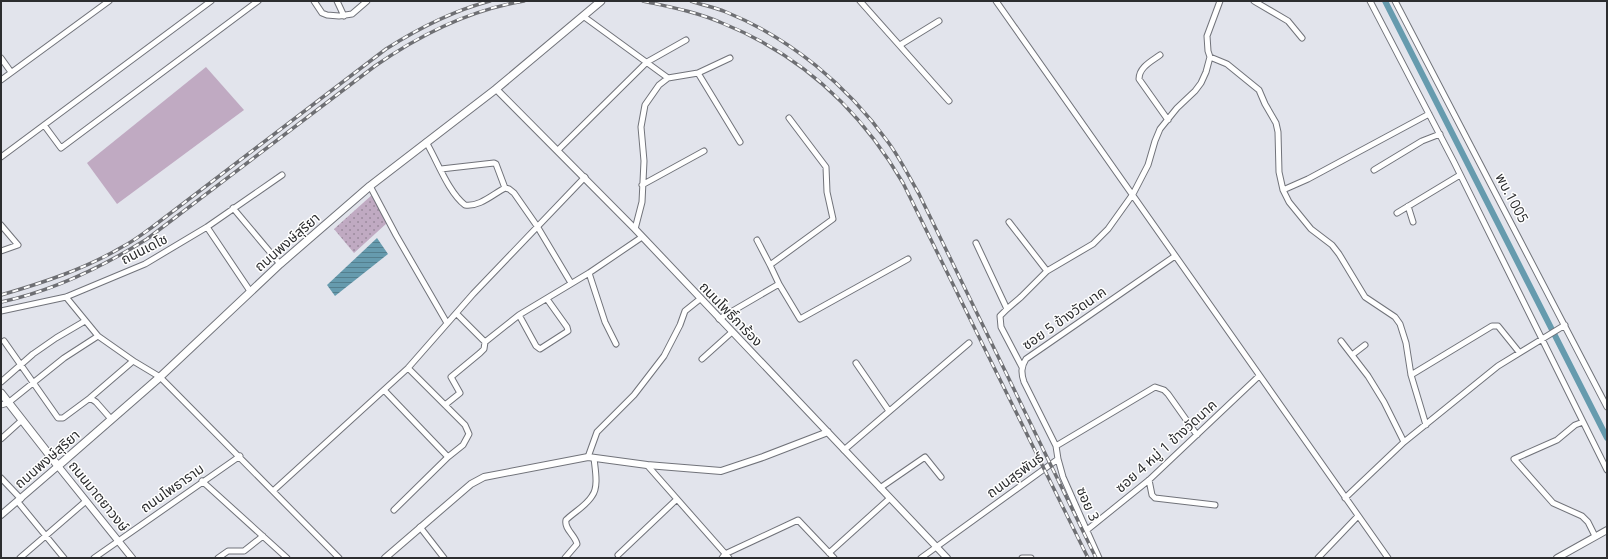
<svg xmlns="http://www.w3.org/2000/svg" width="1608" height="559" font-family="'Open Sans','Noto Sans Thai',sans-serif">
	<defs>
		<pattern id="park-dots" width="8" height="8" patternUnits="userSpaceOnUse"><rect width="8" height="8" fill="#c0aac2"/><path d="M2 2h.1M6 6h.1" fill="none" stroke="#9c8b9e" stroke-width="1.8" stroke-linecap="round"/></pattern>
		<pattern id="water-rules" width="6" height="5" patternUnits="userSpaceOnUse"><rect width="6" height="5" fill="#669bae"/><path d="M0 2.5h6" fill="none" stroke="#547f8e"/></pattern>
	</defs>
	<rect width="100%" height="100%" fill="#e2e4ec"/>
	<path fill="#c0aac2" d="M206 67 244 110 117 204 87 163Z"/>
	<path fill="url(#park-dots)" d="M373 194 387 223 354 253 334 229Z"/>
	<path fill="url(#water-rules)" d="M377 238 388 254 335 296 327 285Z"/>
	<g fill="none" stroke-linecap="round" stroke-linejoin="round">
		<path stroke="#669bae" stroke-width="6" d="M1385 1 1607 438"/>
		<defs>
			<path id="minor" d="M314 1 322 13 327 15 339 16 352 14 367 1
				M337 1 344 16
				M860 1 949 101
				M996 1 1388 558
				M1254 1 1288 21 1302 38
				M1370 1 1454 162 1607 470
				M1395 1 1607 407
				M583 16 668 78
				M900 45 939 21
				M1160 55C1152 61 1139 67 1139 79L1168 120
				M1210 57 1227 64 1259 90 1265 104 1276 123 1278 132 1279 172 1283 190 1289 202 1311 229 1332 245 1339 254 1365 297 1395 317 1400 324 1406 343 1411 375 1426 425
				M1 58 11 72
				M698 73 740 142
				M1 80 109 1
				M44 125 61 148 258 1
				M426 142C437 160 448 192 465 205 480 207 493 194 505 188L509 189 514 193 537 226 571 283
				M558 150 647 62 686 40
				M1 157 211 1
				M441 169 494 163 496 164 505 188
				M1374 170 1422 141 1440 134
				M642 185 704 151
				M370 186 396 235 447 323
				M1283 190 1308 179 1429 114
				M1408 206 1413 222
				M233 208 280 264
				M1397 213 1460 175
				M1009 222 1047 271
				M1 225 18 245 1 251
				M207 227 250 291
				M635 229 642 202 644 161 641 127 645 105 659 85 668 78 698 73 730 58
				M757 240 770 265
				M976 243 1007 309 1021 297 1047 271 1093 244 1108 229 1133 194 1148 165 1155 141 1160 129 1177 108 1195 91 1201 83 1206 72 1210 57 1208 51 1207 36 1220 1
				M589 273 605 322 616 344
				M779 284 770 265 833 219 827 192 826 167 789 118
				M66 297 98 336 135 362 160 377 339 558
				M1007 309 1000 316 1001 327 1022 367
				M1 311 66 297 145 264 207 227 282 175
				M457 314 485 342 519 315 589 273 642 237
				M519 315 536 346 540 349 568 331 567 327 547 299
				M719 319 779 284 800 319 908 259
				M4 341 58 418H63L90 398 96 402 111 419
				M1341 341 1368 376 1384 402 1404 442
				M1352 355 1365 345
				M702 359 732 332
				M856 363 889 411
				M1411 375 1492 326H1498L1519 352
				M1 382 33 354 56 338 85 321
				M384 390 448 457
				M90 398 133 361
				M1 405 8 403 64 358 98 336
				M445 405 460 393 451 377 480 353 484 349 485 342
				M1583 422 1575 425 1557 440 1514 459 1553 503 1582 516 1588 522 1595 536
				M1 439 22 420
				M1056 446 1024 382C1021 373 1021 367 1026 359L1175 256
				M844 450 969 343
				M588 457 597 432 634 395 664 356 680 325 685 311 700 299
				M1058 459 1063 477 1099 558
				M647 465 729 558
				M1 478 21 499
				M1149 480 1152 495 1155 498 1215 505
				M202 481 287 558
				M880 488 925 457 941 477
				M273 491 408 368 473 294 585 177
				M1345 498 1404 442 1498 366 1565 325
				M18 502 64 558
				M394 510 448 457 463 445 469 434 465 425 408 368
				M420 527 444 558
				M1087 530 1149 480 1259 376
				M829 553 890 498
				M618 555 677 499
				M20 558 86 501
				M94 558 240 456
				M218 558 228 551H244L263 536
				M565 558 577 544C575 535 564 529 566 520 574 512 586 506 592 496 599 487 595 469 594 458
				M722 558 725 554 798 520 834 558
				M921 558 1058 459 1056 446 1155 387 1164 390 1168 394 1197 435
				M1022 558H1031
				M1318 558 1358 516"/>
			<path id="tertiary" d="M496 89 635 229 947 558
				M1 515 58 466 132 558
				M385 558 471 484 484 477 588 457 647 465 721 471 763 457 828 432
				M1557 558 1607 530"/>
			<path id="secondary" d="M1 393 58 466 160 377 280 264 370 186 496 89 601 1"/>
		</defs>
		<use href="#minor" stroke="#71737a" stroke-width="7"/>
		<use href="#tertiary" stroke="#71737a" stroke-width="8"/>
		<use href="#secondary" stroke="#71737a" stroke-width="9"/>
		<use href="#minor" stroke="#fff" stroke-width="5"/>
		<use href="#tertiary" stroke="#fff" stroke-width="6"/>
		<use href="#secondary" stroke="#fff" stroke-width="7"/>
		<defs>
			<path id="rail" d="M643 1C670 7 697 12 722 23 802 55 860 109 903 183L1088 558
				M691 1C702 5 714 7 726 12 790 38 847 85 888 142 900 158 909 177 919 194L1096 558
				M1 295C42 283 85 269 122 247 132 242 141 235 151 228L386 49C419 28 452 11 490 1
				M1 302C53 291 102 267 147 239L375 66C421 34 469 10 524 1"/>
		</defs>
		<use href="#rail" stroke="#6e6f73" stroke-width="3.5"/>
		<use href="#rail" stroke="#fff" stroke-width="2" stroke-dasharray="6" stroke-linecap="butt"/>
	</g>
	<g text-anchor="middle" stroke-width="3" stroke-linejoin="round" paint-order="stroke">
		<g font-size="14" fill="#2c2d2f" stroke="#fff">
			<text transform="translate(1512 198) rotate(62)" y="5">พบ.1005</text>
			<text transform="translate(287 242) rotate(-41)" y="5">ถนนพงษ์สุริยา</text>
			<text transform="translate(144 249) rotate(-27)" y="5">ถนนเดโช</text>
			<text transform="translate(731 314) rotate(46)" y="5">ถนนโพธิ์การ้อง</text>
			<text transform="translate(1064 318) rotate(-35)" y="5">ซอย 5 ข้างวัดนาค</text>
			<text transform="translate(1166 446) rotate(-42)" y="5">ซอย 4 หมู่ 1 ข้างวัดนาค</text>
			<text transform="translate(47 459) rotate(-41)" y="5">ถนนพงษ์สุริยา</text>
			<text transform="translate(1015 475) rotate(-36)" y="5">ถนนสุรพันธ์</text>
			<text transform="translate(172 488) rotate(-35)" y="5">ถนนโพธาราม</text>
			<text transform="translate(99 496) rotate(51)" y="5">ถนนมาตยาวงษ์</text>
			<text transform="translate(1088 504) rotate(66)" y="5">ซอย 3</text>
		</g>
	</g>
	<rect width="1608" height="559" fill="none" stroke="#2c2d2f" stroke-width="4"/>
</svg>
